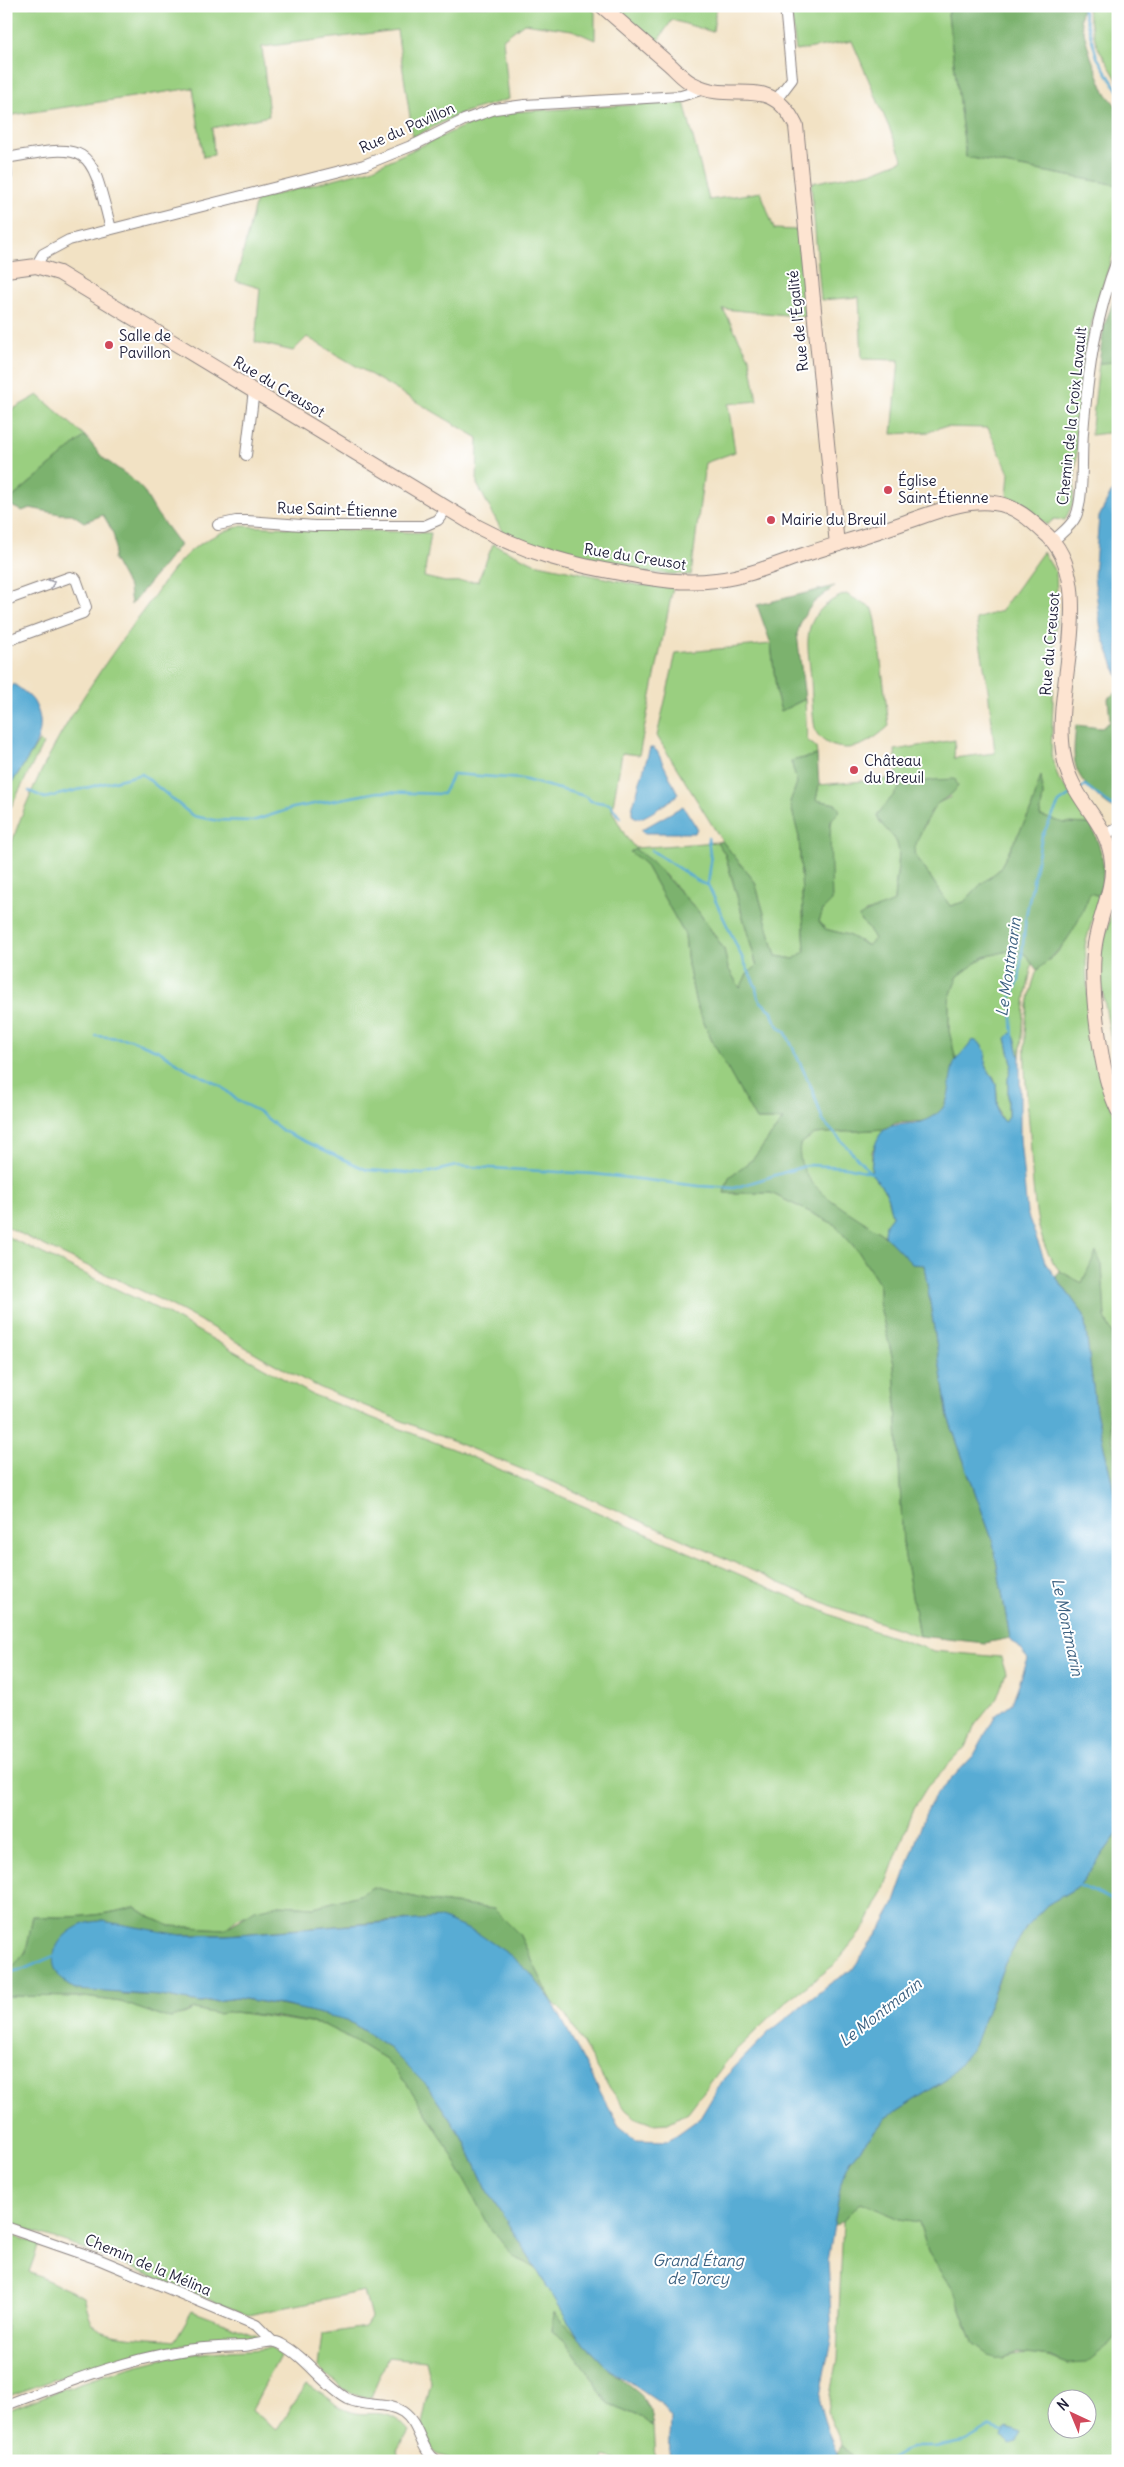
<svg xmlns="http://www.w3.org/2000/svg" width="1124" height="2467" font-family="Delius,sans-serif">
	<rect width="100%" height="100%" fill="#fff"/>
	<filter id="ink" filterUnits="userSpaceOnUse"><feTurbulence type="fractalNoise" baseFrequency=".02" numOctaves="2"/><feDisplacementMap in="SourceGraphic" scale="10" xChannelSelector="R" yChannelSelector="G"/><feConvolveMatrix kernelMatrix="1 2 1 2 8 2 1 2 1" color-interpolation-filters="sRGB"/></filter>
	<filter id="wash" filterUnits="userSpaceOnUse"><feTurbulence type="fractalNoise" baseFrequency=".0096" numOctaves="4" result="noise"/><feDisplacementMap in="SourceGraphic" scale="20" xChannelSelector="R" yChannelSelector="G"/><feGaussianBlur stdDeviation="1.12" result="paint"/><feColorMatrix in="noise" values="0 0 0 0 0 0 0 0 0 0 0 0 0 0 0 0 0 1.4 0 .05"/><feComposite in="paint" operator="in"/></filter>
	<g filter="url(#wash)">
		<rect width="100%" height="100%" fill="#f2e2c4"/>
		<path fill="#9acf80" stroke="#5e785e" fill-rule="evenodd" d="M6 6H588L595 12V40L572 30 524 23 503 39 509 99 462 113 413 137 397 30 262 47 269 116 212 128 214 155 203 157 193 88 6 116Z
			M611 6H716L713 32 672 20 655 45Z
			M790 6H951L948 15 966 157 1118 185V240L1095 309 1084 356 1073 503 1065 520 1054 519 1047 525 1007 498 1009 473 988 428 941 427 929 432 892 434 899 360 862 359 859 297 821 300 811 183 876 171 903 160 852 41 796 51Z
			M1086 6H1118V81L1097 46Z
			M684 102 709 200 761 192 774 229 798 230 807 317 723 309 750 359 757 401 728 404 735 452 705 463 691 575 646 573 539 549 503 533 477 484 478 438 307 337 293 351 255 342 260 288 236 281 256 200 371 169 460 128 487 117 509 112Z
			M1118 362V438L1115 432 1091 435 1099 363Z
			M38 395 85 436 12 498 6 497V413Z
			M241 526 431 533 424 577 445 582 478 581 493 544 534 563 638 585 673 587 639 755 622 753 612 811 626 837 635 848 717 842 725 854 757 967 747 974 740 989 728 968 724 949 698 911 664 874 645 864 685 935 688 965 696 1004 711 1039 756 1120H783L753 1159 729 1177 724 1193H771L834 1224 858 1251 879 1284V1303L894 1364 903 1545 919 1636 834 1607 551 1481 323 1389C273 1366 228 1335 180 1310 123 1280 63 1257 6 1226V862C32 769 87 687 143 611 159 590 173 565 193 549 208 538 223 531 241 526Z
			M1043 552 1056 573 1057 593 1051 755 1059 780 1074 797 1091 824 1064 823 1040 816 1043 795 1041 777 1031 810 999 870 980 885 964 902 950 906 914 853 915 843 936 804 951 797 933 780 902 785 877 815C881 828 892 832 897 843 902 855 894 887 894 902L882 908 865 912 868 928 874 939 869 946 848 935 825 929 819 921 823 910 832 901C829 869 826 835 836 804L816 800 819 785 897 778 895 750 955 740 954 758 995 753 988 689 976 619 1001 611Z
			M846 594 873 609 876 621 889 726C872 741 854 754 831 745 824 742 817 736 815 729 812 713 812 695 811 679 810 662 804 638 812 622 819 608 831 599 846 594Z
			M771 644 777 697 781 711 805 699 807 740 816 747 817 755 791 761 797 783 790 802 799 837 805 951 794 959 776 956 755 882 722 841 657 736 676 653Z
			M39 741 43 744 11 807 6 806V787L12 783Z
			M1118 891V1080L1100 976 1101 951Z
			M1090 893 1099 896 1085 945 1090 1035 1101 1081 1118 1124V1472L1109 1421 1114 1393 1115 1340 1105 1318 1102 1265 1086 1274 1082 1283C1075 1279 1064 1276 1059 1270 1031 1238 1033 1176 1030 1135 1026 1082 1018 1025 1036 973 1039 965 1049 961 1055 955 1071 937 1081 915 1090 893Z
			M1012 950 1025 954 1032 964 1026 994 1020 1058 1015 1037 1006 1038 1012 1064 1008 1079V1116L1004 1122C994 1111 999 1099 996 1085 995 1077 988 1072 986 1064 982 1052 990 1047 972 1040L967 1051 956 1060 949 1031V1000L957 977 984 957Z
			M884 1129 872 1151 871 1173 886 1192 892 1216 886 1224 885 1236C861 1220 819 1198 804 1174 798 1165 798 1154 800 1144L815 1134Z
			M6 1236 164 1312 311 1394 460 1452 848 1622 934 1651 1001 1657 1006 1673 997 1698 975 1725 967 1745 927 1787 914 1808 883 1891 865 1927 834 1965 787 2001 733 2053 688 2112 668 2123 652 2124 636 2118 626 2110 604 2080 566 2015 552 2001 519 1934 494 1909 430 1901 373 1887 359 1895 314 1907 279 1905 238 1918 225 1929 170 1926 150 1917 135 1907C102 1916 67 1919 33 1916 28 1935 30 1964 6 1967Z
			M6 1996 84 1997 121 2002 160 2016 184 2014 195 2009 217 2014 234 2012 324 2025 354 2040 386 2060 407 2084 443 2139 514 2257 535 2267 579 2338 554 2313 552 2331 564 2340 595 2382 607 2403 641 2417 653 2427 655 2461H640L636 2458C626 2464 615 2460 604 2457L603 2461H459L438 2455 431 2448 422 2424 431 2382 426 2361 388 2357 371 2397C350 2400 333 2379 318 2367L322 2334 365 2327 371 2318 364 2291 248 2315 69 2243 6 2222Z
			M860 2202 900 2219 919 2222 928 2252 954 2291 974 2345 1004 2359C1026 2350 1047 2356 1068 2364L1115 2340 1118 2330V2461H854L842 2445 827 2411 837 2358 843 2221ZM1056 2400H1086V2430H1056Z
			M6 2234 39 2244 29 2272 84 2297C87 2305 88 2316 92 2323 101 2339 157 2337 175 2340L192 2311 259 2336 248 2339 166 2347 95 2365 6 2397Z
			M271 2348 280 2356 251 2411 277 2429 307 2384C319 2391 330 2401 342 2408 369 2423 382 2400 409 2431L397 2452 402 2461H6V2411C65 2388 139 2359 202 2353 225 2350 248 2351 271 2348Z"/>
		<path fill="#7bb26e" stroke="#4e6a54" d="M951 6H1082L1080 19 1091 57 1105 92 1118 108V185L966 157 948 15Z
			M1118 289V362L1099 363 1104 326Z
			M85 436 103 458 131 478 143 490 157 514 180 545 131 605 129 588 113 559C118 540 113 531 103 515L84 522 72 514H60L30 508 22 511 11 506 12 498Z
			M835 586 813 603 802 619 797 634 805 699 781 711 777 697 771 644 757 605Z
			M1115 693 1118 697V811C1109 807 1103 802 1096 795 1070 771 1073 758 1076 725L1101 728 1110 722 1108 698Z
			M817 755 819 785 816 800 836 804 840 811 831 820 830 837 832 901 823 910 819 921 825 929 848 935 868 946 874 939 868 928 858 918C868 910 882 908 894 902 894 887 902 855 897 843 892 832 881 828 877 815L902 785 933 780 955 779 958 786C950 798 947 796 937 804 929 811 915 843 914 853L950 906 964 902 980 885 999 870 1031 810 1041 775 1043 795 1040 816 1064 823 1091 824C1102 853 1108 865 1099 896L1090 893C1077 927 1066 947 1037 970L1025 954 1012 950 984 957 957 977 949 1000V1031L956 1060 950 1093 942 1110 928 1121 896 1123 884 1129 815 1134 800 1144C793 1189 855 1212 884 1236 894 1244 903 1254 912 1264H924L948 1417 993 1542 1010 1638 985 1643 919 1636 903 1546 894 1364 879 1303V1284L858 1251 834 1224 771 1193H724L729 1177 753 1159 783 1120H756L711 1039 696 1004 688 965 685 935 645 864 630 852 635 849 651 861 698 911 724 949 728 968 740 988 747 974 757 966 725 854 717 842 722 841 755 882 776 956 794 959 805 951 799 837 790 802 797 783 791 761Z
			M1096 1252 1102 1265 1105 1318 1115 1340 1114 1393 1109 1421 1118 1472V1509L1096 1411 1084 1315 1056 1277 1060 1271 1082 1283Z
			M1118 1833V2330L1115 2340 1086 2363 1068 2364 1050 2357 1018 2353 1004 2359 988 2355 974 2345 954 2291 928 2252 919 2222 900 2219 860 2202 843 2221 833 2227 842 2177 849 2162 886 2118 947 2079 987 2011 1004 1965 1027 1926 1047 1905 1079 1886Z
			M373 1887 430 1901 494 1909 519 1934 552 2001 530 1973 407 1920 227 1935H181L123 1994 161 1996 201 2003 237 1998 320 2012 347 2020 370 2035 387 2046 428 2087 464 2140 487 2190 535 2267 514 2257 490 2228 443 2139 407 2084 386 2060 354 2040 324 2025 277 2017 234 2012 217 2014 195 2009 171 2018 160 2016 121 2002 84 1997 6 1996V1974L26 1952 33 1916C67 1919 102 1916 135 1907L150 1917 170 1926 225 1929 255 1910 279 1905 314 1907 359 1895Z
			M554 2312 608 2368 641 2395 650 2410 653 2427 641 2417 607 2403 595 2382 564 2340 552 2331Z
			M842 2445 854 2461H837V2453Z"/>
		<path fill="#59acd4" stroke="#3e6788" d="M1118 486V677L1101 631 1094 576 1099 517 1111 493Z
			M14 684C20 689 30 695 34 702 52 734 27 757 12 783L6 787V692Z
			M650 748H653L657 751 678 794C673 799 647 817 640 818 636 818 635 817 632 815V809Z
			M683 806 697 828 695 833H645L641 830Z
			M1011 1033 1015 1037 1020 1058V1138L1027 1213 1046 1264 1084 1315 1096 1411 1118 1509V1833L1079 1886 1047 1905 1027 1926 1004 1965 974 2046 947 2079 886 2118 849 2162 842 2177 828 2261 832 2334 819 2401 828 2433 837 2453V2461H669L671 2418 660 2403 608 2368 579 2338 487 2190 464 2140 428 2087 387 2046 347 2020 287 2006 237 1998 201 2003 161 1996 77 1990C30 1967 61 1921 102 1921L181 1935H227L441 1918 479 1934 510 1955 530 1973 552 2001 619 2127 636 2140 668 2141 700 2118 724 2078 768 2033 832 1982 852 1970 883 1925 894 1905 925 1815 934 1797 974 1755 995 1716 1012 1703 1028 1659 1010 1638 993 1542 948 1417 924 1265 912 1264 885 1236 886 1224 892 1216 886 1192 871 1173C875 1098 910 1141 940 1111 954 1098 947 1074 956 1060 960 1053 967 1051 972 1040L979 1042 986 1052 985 1064 996 1084 998 1115 1004 1122 1008 1116V1079L1012 1064 1006 1038Z
			M1007 2427 1021 2432 1018 2442 1009 2444 1003 2435Z"/>
		<g fill="none" stroke-linecap="round" stroke-linejoin="round">
			<path stroke="#59acd4" stroke-width="2.5" d="M1082 6 1097 57 1118 91
				M1080 789 1085 785 1118 811
				M29 791 45 798 142 774 193 816 214 820 253 821 293 808 378 792 443 794 453 774 522 779 585 796 591 801 610 804 620 818
				M708 838 711 862 708 885
				M651 850 701 883 708 885 756 987C757 1002 762 1002 772 1011 772 1020 779 1027 786 1033L813 1091 823 1121 870 1172
				M96 1036 130 1039 159 1051 187 1069 221 1086 238 1101 258 1111 283 1131 367 1170 423 1174 456 1166 594 1174 699 1186 734 1188 808 1165 847 1167 873 1173
				M1013 1037 1011 998 1019 981 1026 916 1042 836 1059 803 1073 793
				M1078 1885 1118 1902
				M6 1973 24 1969 56 1955
				M869 2461 880 2458 891 2459 911 2447H934L964 2442 990 2427 1004 2431"/>
		</g>
	</g>
	<g filter="url(#ink)">
		<g fill="none" stroke-linecap="round" stroke-linejoin="round">
			<defs>
				<path id="street" d="M776 100 792 79 785 6
					M6 158C93 142 90 147 111 229
					M6 166 7 176
					M36 266 43 254 69 240 364 165 416 144 464 120 495 109 525 105 681 96 704 89
					M246 455 254 390
					M218 525 236 521H247L315 526H424L438 520 447 508
					M1053 541C1061 533 1071 527 1076 516 1084 497 1081 455 1083 433 1088 371 1095 317 1118 258
					M6 600 70 577 76 579 86 607 83 613 6 641
					M1105 834 1118 828
					M6 2227 98 2259 256 2325 272 2341
					M6 2405C63 2384 120 2361 180 2351 201 2347 222 2347 244 2346 256 2345 271 2338 281 2344 307 2357 323 2385 348 2399 366 2408 386 2401 403 2412 421 2425 419 2449 437 2461"/>
				<path id="secondary" d="M602 6C625 26 647 45 669 64 677 71 684 80 693 84 733 106 770 71 796 126L837 545
					M6 270 36 266 59 273 478 527C527 553 572 565 626 574 656 580 685 584 716 580 746 577 774 565 803 555 837 544 872 534 906 522 933 513 965 499 994 503 1016 505 1033 522 1049 537 1095 584 1057 682 1062 741 1063 755 1066 770 1072 782 1085 810 1109 828 1112 862 1114 889 1099 917 1095 944 1089 983 1100 1075 1118 1110"/>
			</defs>
			<use href="#street" stroke="#8a8280" stroke-width="12"/>
			<use href="#secondary" stroke="#8a8280" stroke-width="16"/>
			<use href="#street" stroke="#fff" stroke-width="10"/>
			<use href="#secondary" stroke="#fde4d1" stroke-width="14"/>
		</g>
		<defs><path id="oneway-chevron" d="M-2-3.5L2.5 0L-2 3.5" fill="none" stroke-width="1.6" stroke-linecap="round" stroke-linejoin="round" transform="scale(1.25)"/></defs>
		<use stroke="#9c9ca7" href="#oneway-chevron" transform="translate(52 583) rotate(-20)"/>
	</g>
	<g fill="#d1495b" stroke="#fff" stroke-width="2">
		<circle cx="109" cy="345" r="5"/>
		<circle cx="888" cy="490" r="5"/>
		<circle cx="771" cy="520" r="5"/>
		<circle cx="854" cy="770" r="5"/>
	</g>
	<g text-anchor="middle" stroke-width="4" stroke-linejoin="round" paint-order="stroke">
		<g font-size="15" fill="#22223b" stroke="#fff">
			<text transform="translate(407 128) rotate(-24)" y="5">Rue du Pavillon</text>
			<text transform="translate(798 321) rotate(-96)" y="5">Rue de l'Égalité</text>
			<text transform="translate(279 387) rotate(31)" y="5">Rue du Creusot</text>
			<text transform="translate(1072 416) rotate(-84)" y="5">Chemin de la Croix Lavault</text>
			<text transform="translate(337 510) rotate(2)" y="5">Rue Saint-Étienne</text>
			<text transform="translate(635 557) rotate(9)" y="5">Rue du Creusot</text>
			<text transform="translate(1050 644) rotate(-85)" y="5">Rue du Creusot</text>
			<text transform="translate(148 2265) rotate(23)" y="5">Chemin de la Mélina</text>
		</g>
		<g font-size="15" fill="#22223b" stroke="#fff" text-anchor="start">
			<text x="119" y="341">Salle de<tspan x="119" dy="17">Pavillon</tspan></text>
			<text x="898" y="486">Église<tspan x="898" dy="17">Saint-Étienne</tspan></text>
			<text x="781" y="525">Mairie du Breuil</text>
			<text x="864" y="766">Château<tspan x="864" dy="17">du Breuil</tspan></text>
		</g>
		<g font-size="16" font-style="italic" fill="#3b6080" stroke="#fff">
			<text transform="translate(1008 967) rotate(-82)" y="6">Le Montmarin</text>
			<text transform="translate(1068 1627) rotate(78)" y="6">Le Montmarin</text>
			<text transform="translate(880 2012) rotate(-38)" y="6">Le Montmarin</text>
			<text x="698" y="2266">Grand Étang<tspan x="698" dy="18">de Torcy</tspan></text>
		</g>
	</g>
	<rect width="1124" height="2467" fill="none" stroke="#fff" stroke-width="25"/>
	<g transform="translate(1072 2414) rotate(316)"><circle r="24" fill="#ffffff" stroke="#a7a7b1"/>
	<path d="M0-4L9 19L0 12L-9 19Z" fill="#d1495b"/>
	<text y="-8" font-size="14" font-weight="bold" text-anchor="middle" fill="#22223b">N</text>
	</g>
</svg>
